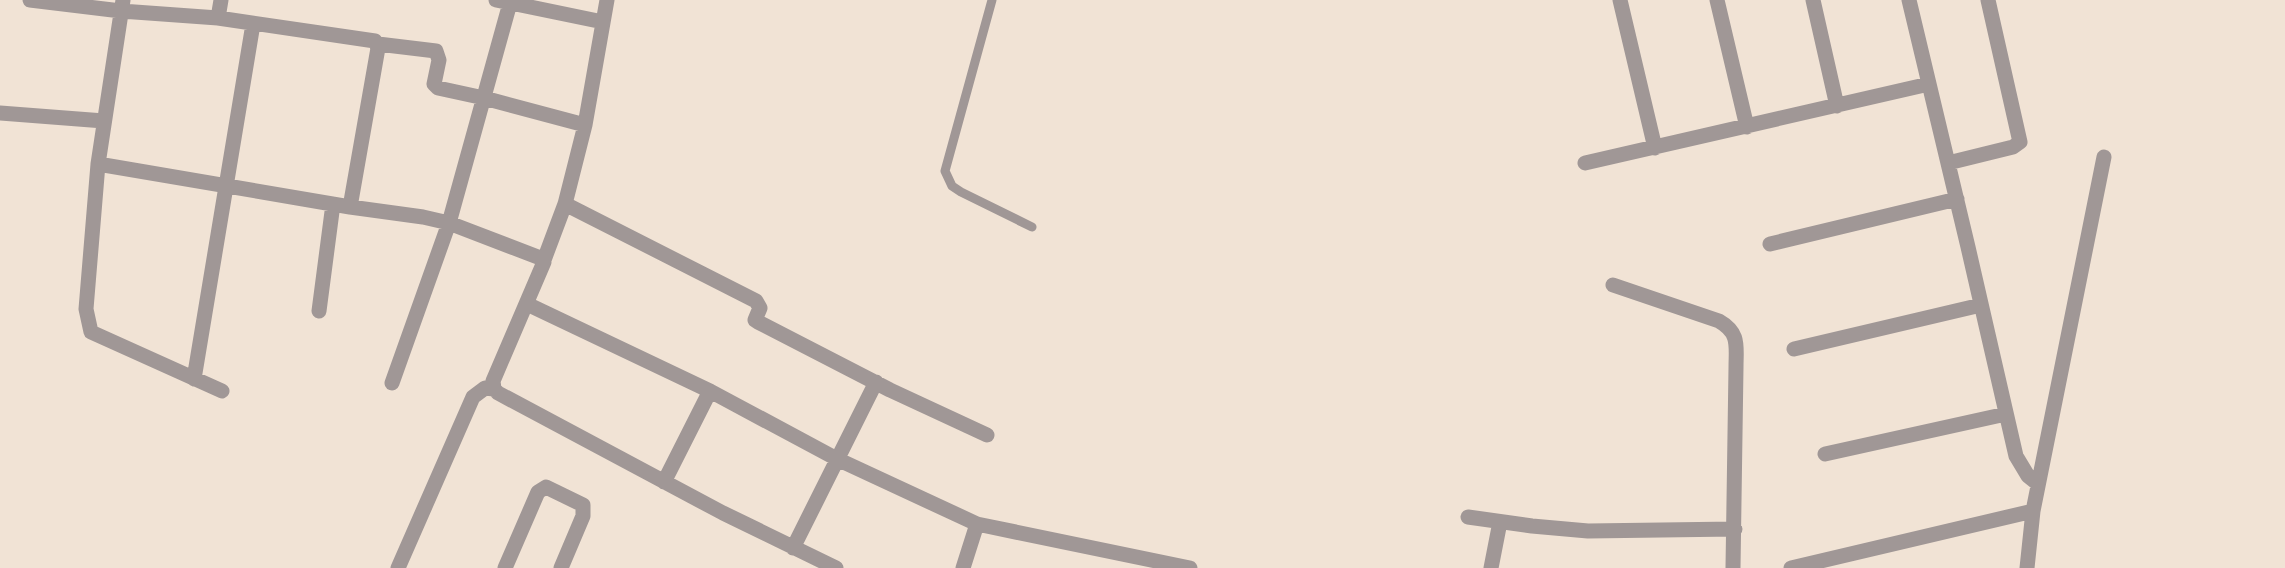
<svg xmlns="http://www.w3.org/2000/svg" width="2285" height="568" font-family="'Work Sans',sans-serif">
	<rect width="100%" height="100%" fill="#f1e3d5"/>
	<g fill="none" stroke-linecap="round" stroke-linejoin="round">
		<path stroke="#a09796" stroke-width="9" d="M992 0 945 171 952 186 961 192 1032 227"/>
		<path stroke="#a09796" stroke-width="15" d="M30 0 121 11 218 18 375 41 378 48 350 207
			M123 0 98 164 350 207 423 217 449 223 543 259 544 262 493 381 494 389 498 393 723 513 836 568
			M496 0 603 22
			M1620 0 1655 148
			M1717 0 1747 127
			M1813 0 1837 106
			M1909 0 1968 247 2016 456 2028 476 2038 484
			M218 18 221 0
			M378 44 436 51 439 60 434 84 438 88 484 98 585 125
			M0 113 104 121
			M1585 163 1929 84
			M1948 163 2013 147 2020 142 1988 0
			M98 164 86 309 91 332 222 391
			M565 204 756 301 760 308 755 320 758 322 890 390 987 435
			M1770 244 1957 199
			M544 260 565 204 585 125 607 0
			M1613 285 1719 321C1740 333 1736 346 1736 367L1733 568
			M527 304 710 391 837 459 977 524 1190 568
			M319 311 333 204
			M1794 349 1981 305
			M194 379 253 24
			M392 383 449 223 510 3
			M1825 454 2006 414
			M664 482 710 391
			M1468 517 1532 526 1588 531 1735 529
			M793 548 876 382
			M398 568 473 397 485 388 494 389
			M505 568 538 492 546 487 583 505V516L561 568
			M963 568 977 524
			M1491 568 1500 522
			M1791 568 2033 511
			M2027 568 2033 511 2104 157"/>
	</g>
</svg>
